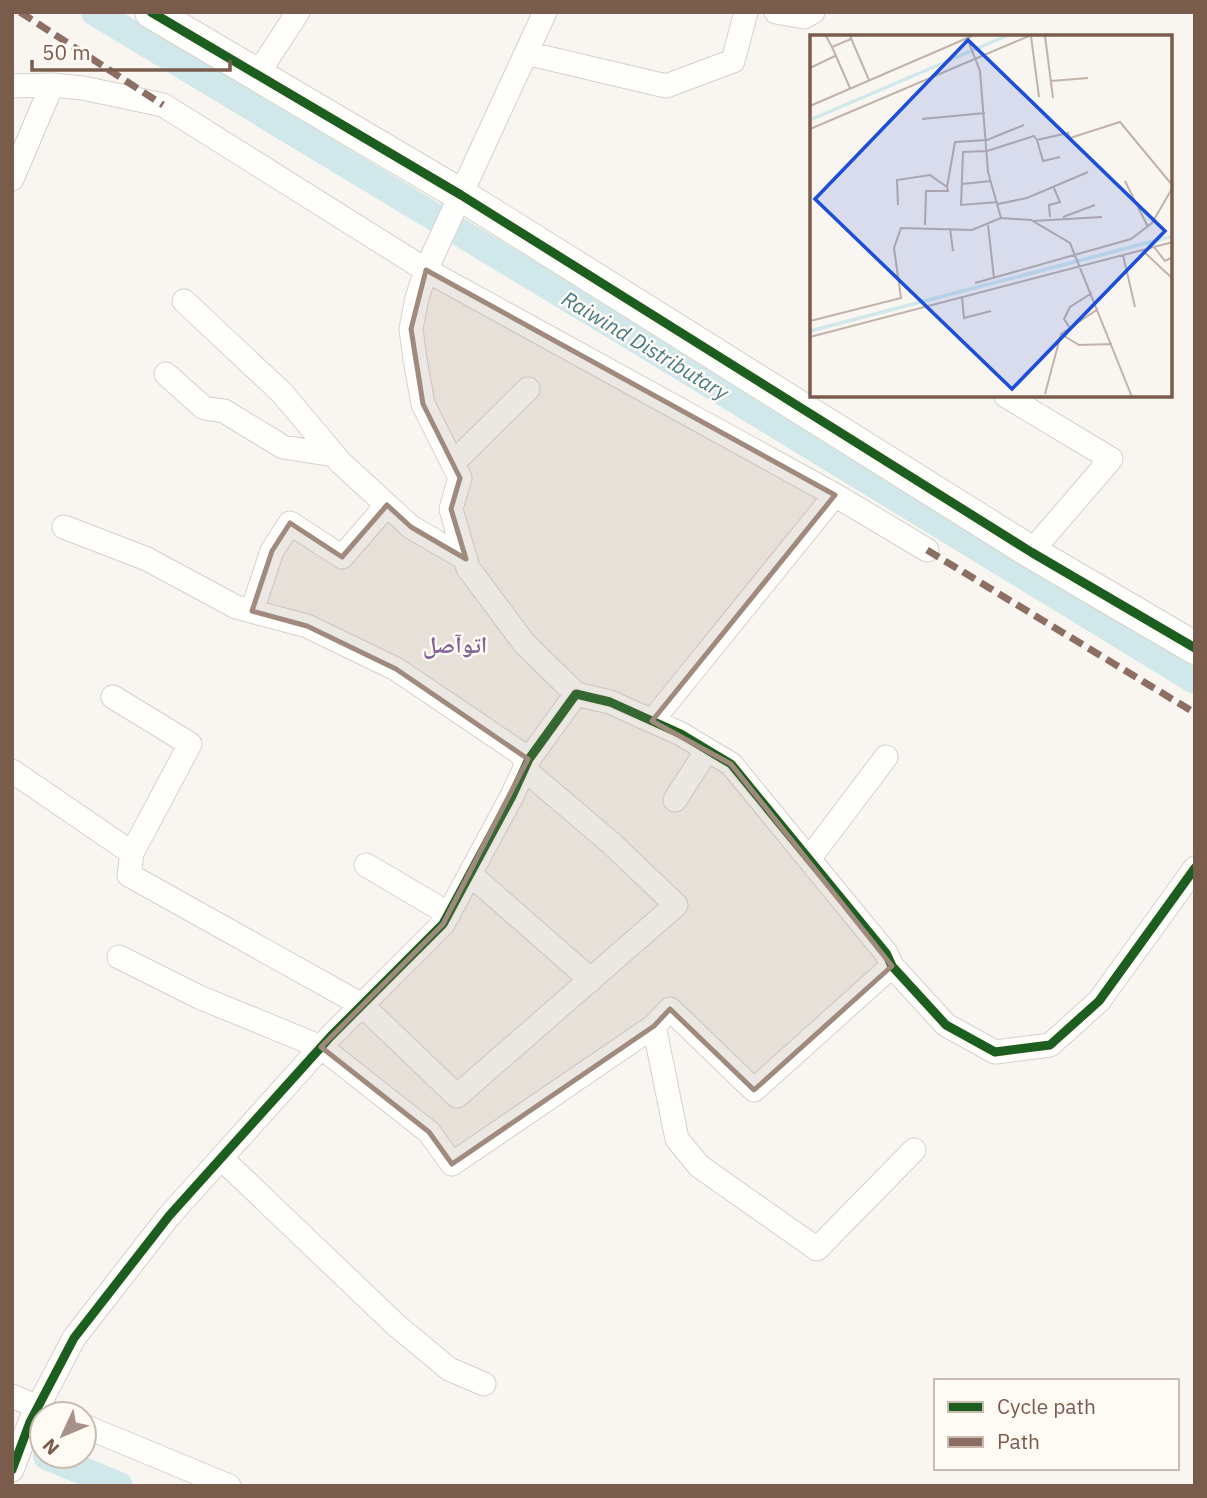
<svg xmlns="http://www.w3.org/2000/svg" width="1207" height="1498" font-family="'IBM Plex Sans','Noto Naskh Arabic',sans-serif">
	<rect width="100%" height="100%" fill="#f9f5f0"/>
	<g fill="none" stroke-linecap="round" stroke-linejoin="round">
		<path stroke="#d0e8ea" stroke-width="28" d="M95 12 658 352 1195 680
			M47 1456 119 1486"/>
		<defs>
			<path id="street" d="M545 12 426 270 417 298 411 329 415 359 423 404 460 478 451 509 468 568 524 643 576 694
				M776 12 804 17 813 12
				M526 53 666 86 733 61 746 12
				M257 75 298 12
				M12 86 52 85 83 88 163 105 426 270 835 495 927 550
				M12 179 52 85
				M184 301 282 393 341 463 411 527 466 559
				M166 374 204 408 224 411 283 447 334 455
				M1006 396 1111 459 1031 552
				M453 463 528 389
				M64 527 147 559 236 607 307 626 396 669 529 759
				M252 611 272 551 290 523 342 557 387 505
				M113 697 190 744 132 853
				M652 721 835 495
				M12 771 132 853 129 875 362 1005 457 1096 676 905 611 843 524 769
				M675 800 707 750
				M809 859 886 757
				M366 865 449 914
				M470 874 591 980
				M119 957 199 997 321 1047 429 1132 452 1164 654 1026 677 1139 699 1166 817 1249 914 1150
				M654 1026 670 1009 754 1090 892 966
				M221 1158 396 1325 449 1369 484 1384
				M12 1396 54 1414
				M84 1426 229 1486
				M12 1470 30 1422 74 1338 169 1216 331 1036 443 924 512 796 529 759 576 694 610 702 681 734 731 764 886 953 892 966 946 1025 995 1052 1050 1045 1099 1001 1195 868"/>
			<path id="secondary" d="M151 12 461 195 1031 552 1195 648"/>
		</defs>
		<use href="#street" stroke="#d7d1cb" stroke-width="25"/>
		<use href="#secondary" stroke="#d9d2cb" stroke-width="34"/>
		<use href="#street" stroke="#fefefd" stroke-width="23"/>
		<use href="#secondary" stroke="#fefefd" stroke-width="32"/>
		<path stroke="#8d6e63" stroke-width="7" stroke-dasharray="14 7" stroke-linecap="butt" d="M20 12 163 105
			M927 550 1195 713"/>
		<defs>
			<path id="cycleway" d="M151 12 461 195 1031 552 1195 648
				M12 1470 30 1422 74 1338 169 1216 331 1036 443 924 512 796 529 759 576 694 610 702 681 734 731 764 886 953 892 966 946 1025 995 1052 1050 1045 1099 1001 1195 868"/>
		</defs>
		<use href="#cycleway" stroke="#fffaf3" stroke-width="13"/>
		<use href="#cycleway" stroke="#1b5e20" stroke-width="9"/>
	</g>
	<path fill="#9f8a7d" fill-opacity="0.2" stroke="#9f8a7d" stroke-width="5" stroke-linejoin="round" d="M426 270 835 495 652 721 731 764 892 966 754 1090 670 1009 654 1026 452 1164 429 1132 321 1047 443 924 528 759 396 669 307 626 252 611 272 551 290 523 342 557 387 505 411 527 466 559 451 509 460 478 423 404 411 329Z"/>
	<g text-anchor="middle" stroke-width="5" stroke-linejoin="round" paint-order="stroke">
		<g font-size="21" font-style="italic" fill="#437c86" stroke="#fffaf3">
			<text transform="translate(645 346) rotate(31)" y="7">Raiwind Distributary</text>
		</g>
		<g font-size="23" font-weight="bold" fill="#846695" stroke="#fffaf3">
			<text x="455" y="653">اتوآصل</text>
		</g>
	</g>
	<g transform="translate(810 35)">
		<rect width="362" height="362" fill="#f9f5f0"/>
		<path fill="none" stroke="#d0e8ea" stroke-width="3.5" d="M0 85 196 1M0 296 363 201"/>
		<path fill="none" stroke="#c2b3aa" stroke-width="2" d="M16 1 22 12 41 4M40 1 59 45M221 1 229 62M235 1 243 63M22 12 40 53M0 33 25 21M241 46 278 43M0 71 162 1M112 84 175 78M0 94 219 1M227 105 233 126 250 122M315 146 338 192M152 149 181 146M188 167 151 170 153 117 177 116 224 101 227 105 258 98 260 103 310 87 363 151M188 169 217 163 278 137M88 170 87 145 120 140 137 152 145 107 177 105 214 90M240 182 239 170 250 167 243 151M253 182 285 170M191 183 221 185 260 208 322 362M223 186 292 182M115 190 116 156H138L137 152M178 190 184 243M140 193 143 216M344 212 355 226 363 222M332 215 363 244M313 220 325 272M165 248 321 204 342 188 363 152M152 261 154 283 181 276M0 286 91 263 84 213 91 193 162 195 191 183 178 137 170 36 157 3M260 293 288 274M251 299 269 310 302 309M0 302 363 207M235 359 251 299 260 293 254 284 260 272 282 258"/>
		<path fill="#1d4ed8" fill-opacity="0.15" stroke="#1d4ed8" stroke-width="3.5" d="M158 5 355 196 202 354 5 164Z"/>
		<rect width="362" height="362" fill="none" stroke="#7a5c4d" stroke-width="3.5"/>
	</g>
	<rect width="1207" height="1498" fill="none" stroke="#7a5c4d" stroke-width="28"/>
	<rect x="934" y="1379" width="245" height="91" fill="#fffaf3" stroke="#cabbb1" stroke-width="2"/>
	<rect x="948" y="1402" width="35" height="10" fill="#1b5e20" stroke="#cabbb1" stroke-width="2"/>
	<text x="997" y="1414" font-size="21" fill="#7a5c4d">Cycle path</text>
	<rect x="948" y="1437" width="35" height="10" fill="#8d6e63" stroke="#cabbb1" stroke-width="2"/>
	<text x="997" y="1449" font-size="21" fill="#7a5c4d">Path</text>
	<g transform="translate(63 1435) rotate(226)"><circle r="33" fill="#fffaf3" stroke="#cabbb1" stroke-width="2"/>
	<path d="M0-5L12 26L0 18L-12 26Z" fill="#a69286"/>
	<text y="-10" font-size="19" font-weight="bold" text-anchor="middle" fill="#7a5c4d">N</text>
	</g>
	<path d="M32 60v10h198v-10" fill="none" stroke="#7a5c4d" stroke-width="3.5"/>
	<text x="42" y="60" font-size="21" fill="#7a5c4d" stroke="#fffaf3" stroke-width="5" paint-order="stroke">50 m</text>
</svg>
